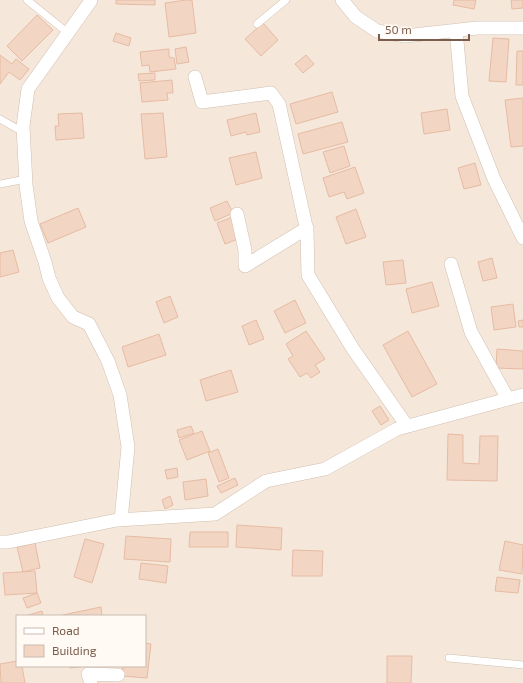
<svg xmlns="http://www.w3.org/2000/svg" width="523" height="683" font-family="'Exo 2',sans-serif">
	<rect width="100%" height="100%" fill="#fdf6ec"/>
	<path fill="#f5e8da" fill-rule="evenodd" d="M0 0H523V683H0ZM17 616H145V666H17Z"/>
	<path fill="#f3d5c3" stroke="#e6bba3" d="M116 0H155V5L116 4Z
		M186 0H192L196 33 169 37 165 3Z
		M454 0H476L474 9 453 5Z
		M511 0H523V8L512 9Z
		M37 15 53 30 22 61 7 46Z
		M263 23 278 40 261 56 245 39Z
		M116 33 131 38 129 46 113 41Z
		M493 38 509 39 506 82 489 81Z
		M186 47 189 62 177 64 175 49Z
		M169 49V57L174 58 176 69 150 72 149 65 142 66 140 52Z
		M517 51H523V85H516Z
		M0 55 12 64 16 59 29 69 20 80 9 72 0 84Z
		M306 55 314 64 303 73 295 64Z
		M155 73V80L139 81 138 74Z
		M172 80 173 93H167L168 100 142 102 140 83Z
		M332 92 338 112 296 124 290 104Z
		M523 98V146L511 147 505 100Z
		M447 109 450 130 424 134 421 113Z
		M82 113 84 138 56 140 55 126H59L58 114Z
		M163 113 167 157 145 159 141 114Z
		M256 113 260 132 247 135 246 132 231 136 227 120Z
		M342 122 348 142 303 154 298 134Z
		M344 146 350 166 330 173 323 152Z
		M256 152 262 178 236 185 229 158Z
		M475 163 481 185 464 189 458 168Z
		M355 167 364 193 347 199 344 192 329 197 323 178Z
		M227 201 233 213 215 221 210 208Z
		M78 208 86 227 48 243 40 224Z
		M356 209 366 237 346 244 336 217Z
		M233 217 241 238 225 244 217 223Z
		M13 250 19 272 0 277V253Z
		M492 258 497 278 483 281 478 262Z
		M403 260 406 283 386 285 383 262Z
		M432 282 439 306 412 313 406 289Z
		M170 296 178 317 164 323 156 302Z
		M295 300 306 323 285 333 274 311Z
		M513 304 516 327 494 330 491 307Z
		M256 320 264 339 249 345 242 326Z
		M523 320V327H519L518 321Z
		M306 331 325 359 315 365 320 372 311 378 307 373 300 377 288 359 293 356 286 344Z
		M408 331 437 384 412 397 383 345Z
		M159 334 166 355 128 367 122 347Z
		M497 349 523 351V369L496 368Z
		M231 370 238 392 206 401 200 380Z
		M380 406 389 420 381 425 372 411Z
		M191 426 194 433 179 438 177 430Z
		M202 431 210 451 187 460 179 440Z
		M448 434 463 435V463L479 464 480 436H498L497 481 447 480Z
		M218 449 229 478 219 482 208 453Z
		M177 468 178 477 167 479 165 470Z
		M235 478 238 485 221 493 217 486Z
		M206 479 208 496 185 500 183 482Z
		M170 496 173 505 165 509 162 500Z
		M237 525 282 528 281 550 236 547Z
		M190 532H228V547H189Z
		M126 536 171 539 170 562 124 559Z
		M85 539 104 544 92 583 74 577Z
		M505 541 523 545 522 574 499 570Z
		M35 543 40 568 23 572 17 547Z
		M293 550 323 551 322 576H292Z
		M141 563 168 566 166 583 139 579Z
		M35 571 37 593 5 595 3 573Z
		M497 577 520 580 518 593 495 591Z
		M37 593 41 603 27 608 23 598Z
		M101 607 102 616H58Z
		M42 611 43 616H25Z
		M145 643 151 644 147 678 122 676 123 666H145Z
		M387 656H412L411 683H387Z
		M17 661V666H22L25 683H1L0 664Z
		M70 666H88L70 668Z"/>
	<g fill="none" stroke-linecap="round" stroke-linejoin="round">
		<defs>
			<path id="service" d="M27 0 68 33
				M257 24 286 0
				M0 119 23 132
				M0 184 26 179
				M449 658 523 665"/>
			<path id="minor" d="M91 0 90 2 28 89 23 126 26 185 31 221 45 262 49 278 58 298 73 317 89 324 108 361 120 395 128 447 121 520
				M342 0 356 17 377 31 405 36 477 28H523
				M456 30 462 96 494 179 523 238
				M195 77 202 102 271 93 279 104 307 231 308 275 353 349 407 426
				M237 214 245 250V266L307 228
				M451 264 471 332 508 399
				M0 542H8L117 520 215 514 266 481 325 469 397 429 523 395
				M91 683 88 674 118 675"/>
		</defs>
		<use href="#service" stroke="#d1beb0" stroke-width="8"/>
		<use href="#minor" stroke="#d1beb0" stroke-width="14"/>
		<use href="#service" stroke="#fff" stroke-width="7"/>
		<use href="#minor" stroke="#fff" stroke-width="13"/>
	</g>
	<rect x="16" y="615" width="130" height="52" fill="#fffaf3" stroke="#cabbb1"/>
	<rect x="24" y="628" width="20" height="6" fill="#ffffff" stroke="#cabbb1"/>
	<text x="52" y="635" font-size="12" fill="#7a5c4d">Road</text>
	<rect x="24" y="645" width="20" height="12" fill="#f3d5c3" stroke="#cabbb1"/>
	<text x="52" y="655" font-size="12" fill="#7a5c4d">Building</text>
	<path d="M379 34v6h90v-6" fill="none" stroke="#7a5c4d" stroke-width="2"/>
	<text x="385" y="34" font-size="12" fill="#7a5c4d" stroke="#fffaf3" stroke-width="3" paint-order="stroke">50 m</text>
</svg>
